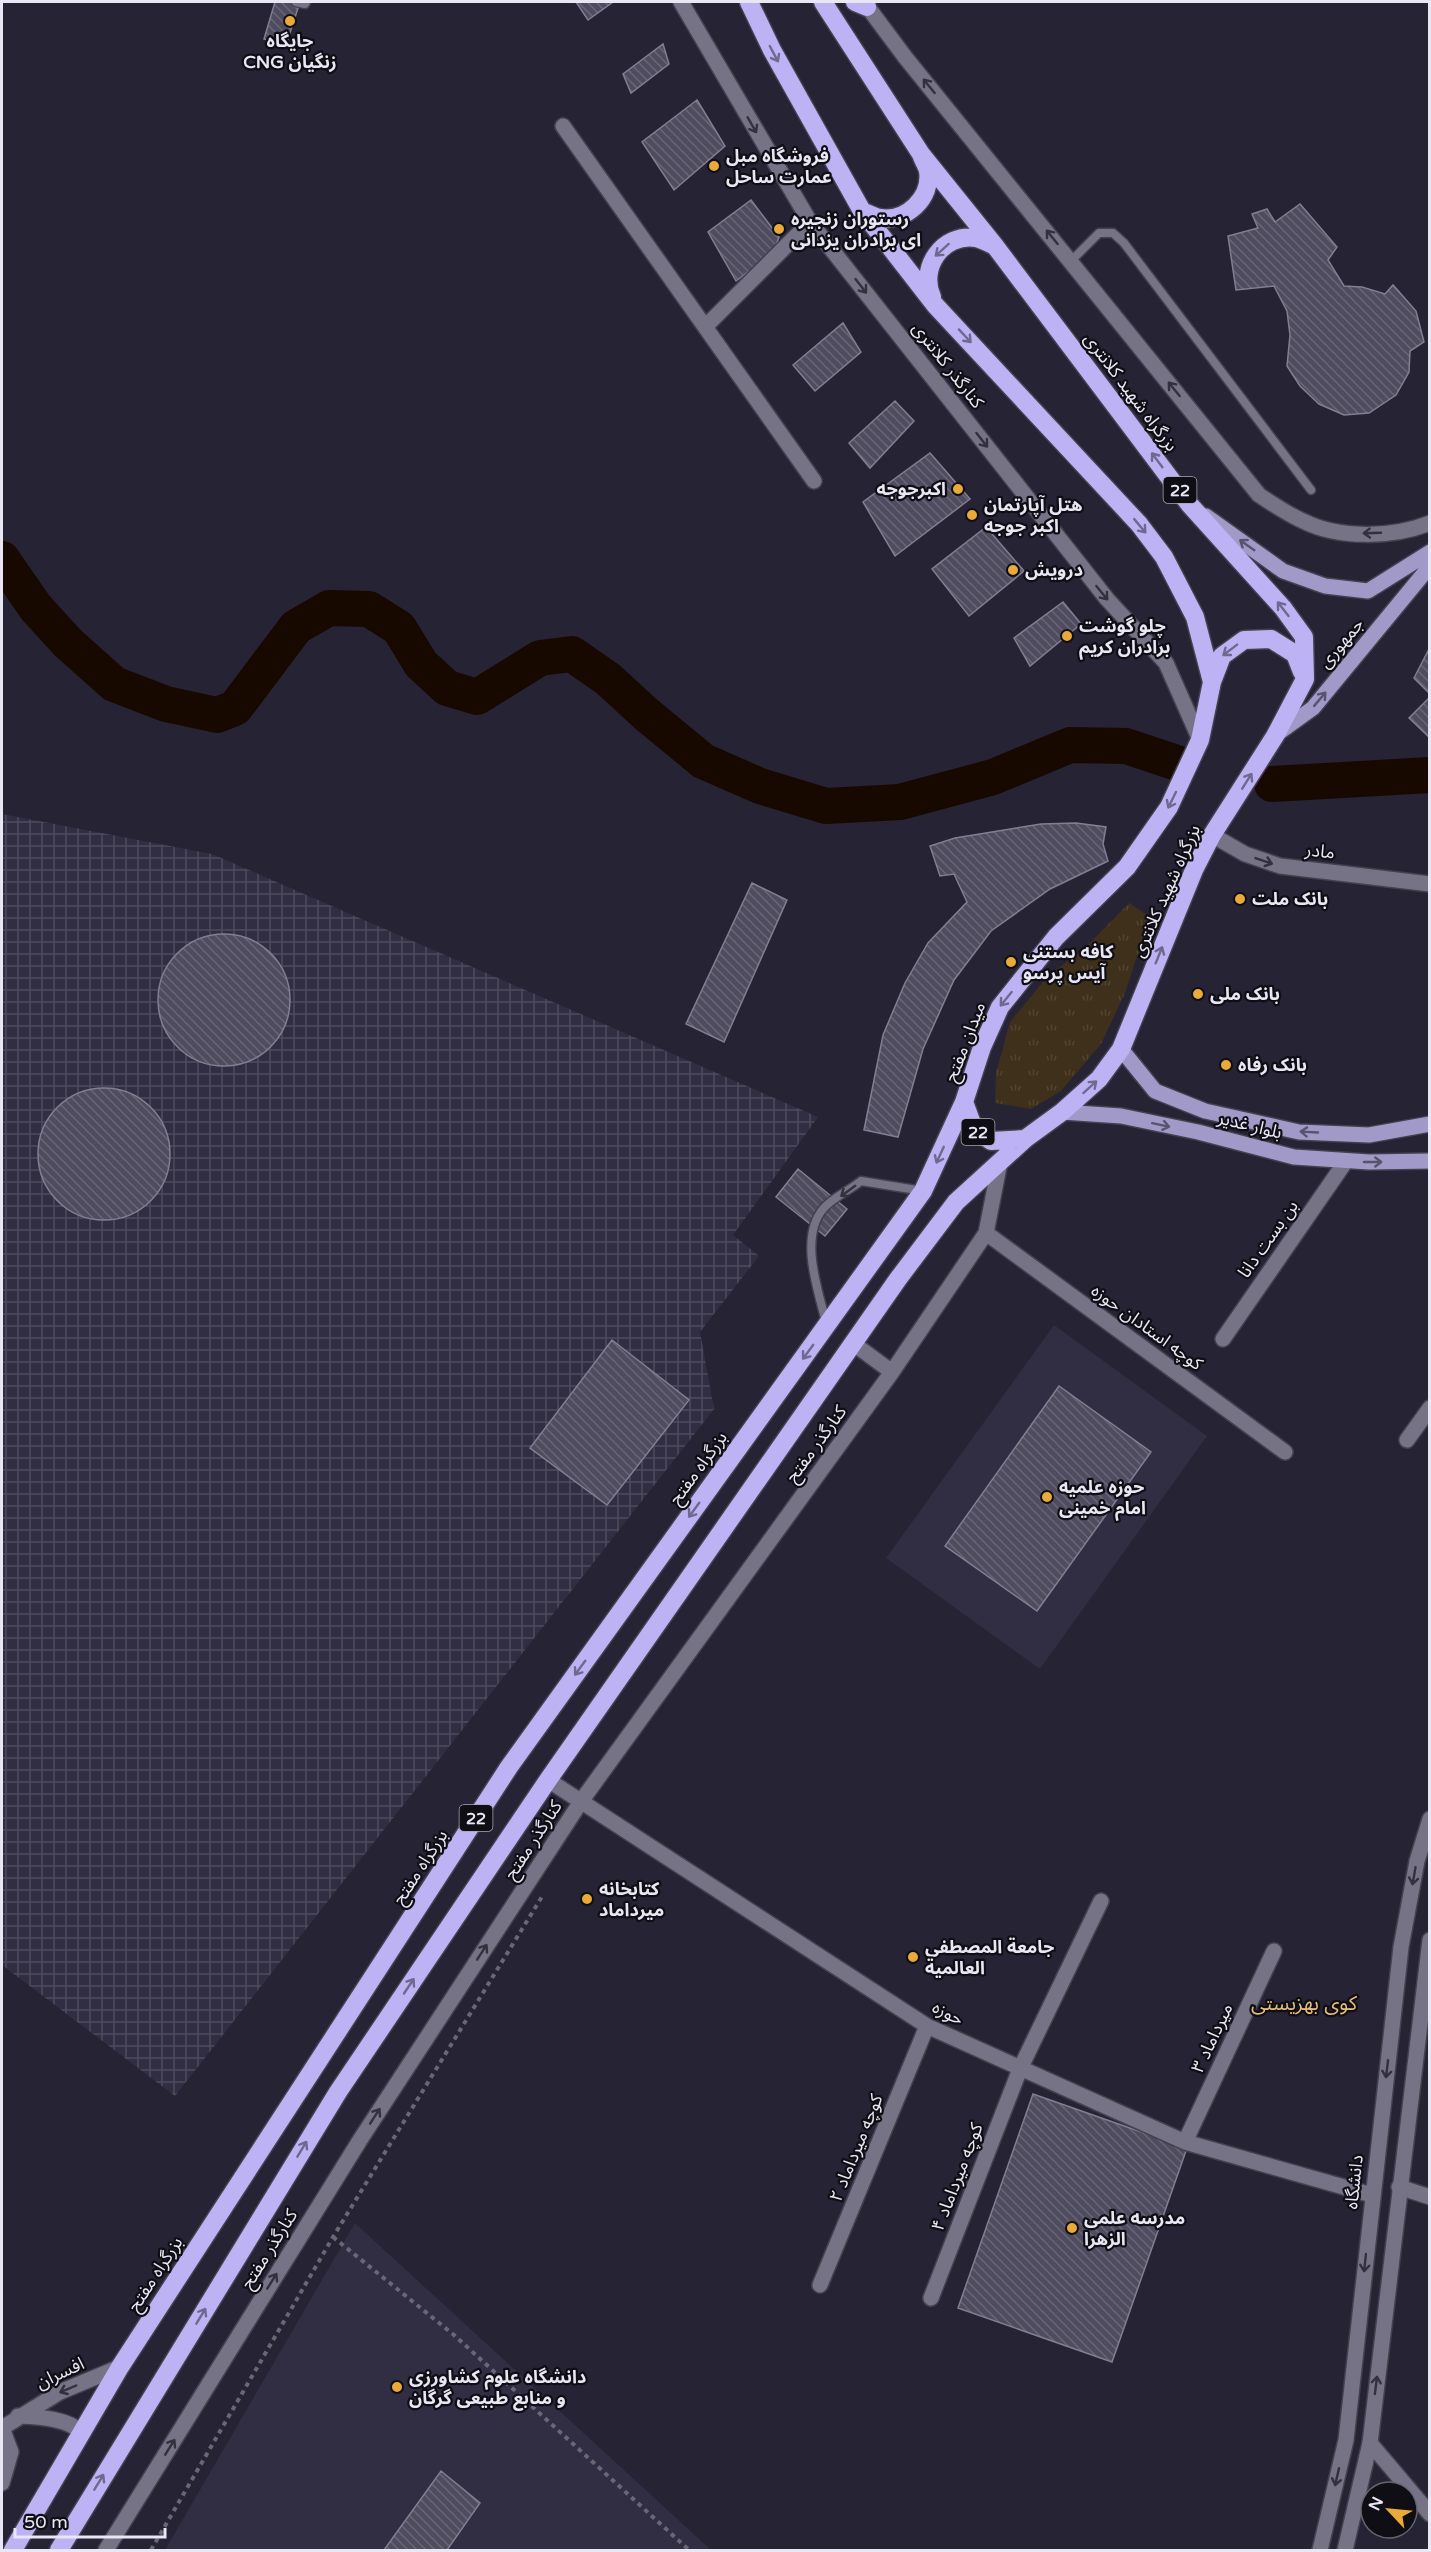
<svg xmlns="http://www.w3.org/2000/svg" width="1431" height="2552" font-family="'Varela Round','Noto Sans Arabic',sans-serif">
	<defs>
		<pattern id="industrial-grid" width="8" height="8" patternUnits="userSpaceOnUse" patternTransform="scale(1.5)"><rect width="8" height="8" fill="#312d43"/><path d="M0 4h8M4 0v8" fill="none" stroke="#4f4b5f"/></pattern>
		<pattern id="grass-tufts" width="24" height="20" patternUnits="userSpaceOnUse" patternTransform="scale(1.5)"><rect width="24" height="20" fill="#3f301b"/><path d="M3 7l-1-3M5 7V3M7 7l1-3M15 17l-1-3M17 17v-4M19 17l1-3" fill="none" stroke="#524431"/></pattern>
		<pattern id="building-back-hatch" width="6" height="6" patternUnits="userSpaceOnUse" patternTransform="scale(1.5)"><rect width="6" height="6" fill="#4f4c5f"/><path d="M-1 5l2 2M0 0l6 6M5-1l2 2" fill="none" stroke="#686676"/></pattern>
	</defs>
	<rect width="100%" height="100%" fill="#262334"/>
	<path fill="#312d43" d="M1054 1325 1207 1436 1040 1669 886 1558Z
		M355 2223 711 2550H165Z"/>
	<path fill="url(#industrial-grid)" d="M2 814 212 854 818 1117 733 1235 759 1256 700 1332 714 1409 175 2096 2 1965Z"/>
	<path fill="url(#grass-tufts)" d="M1129 903 1153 919 1137 956 1125 993 1101 1044 1061 1091 1031 1109 995 1103 996 1073 1010 1022 1047 977 1086 947Z"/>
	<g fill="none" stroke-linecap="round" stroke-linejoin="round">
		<path stroke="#170900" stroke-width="36" d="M2 559 36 608 68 643 114 684 166 704 217 715 235 708 296 627 329 608 369 609 399 628 421 664 447 688 477 697 540 658 572 654 608 679 646 714 703 761 760 786 826 806 900 802 993 777 1070 745 1126 746 1177 763
			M1272 784 1430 775"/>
	</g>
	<path fill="url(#building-back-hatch)" stroke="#817f93" stroke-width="1.5" d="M275 2H300L286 45 264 39Z
		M576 2H613L588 20Z
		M663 44 669 64 631 93 623 74Z
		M697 100 725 146 674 190 642 142Z
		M751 200 779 237 773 253 736 281 708 232Z
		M1300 204 1337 247 1328 260 1344 286 1362 287 1385 294 1393 285 1416 311 1424 342 1410 351 1409 372 1396 395 1369 413 1344 415 1319 404 1300 386 1287 366 1290 335 1287 311 1274 286 1236 290 1228 236 1258 228 1252 214 1267 209 1275 222Z
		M843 323 861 352 815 391 793 365Z
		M895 401 914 421 870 468 849 443Z
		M930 453 970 499 895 556 863 502Z
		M986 527 1024 571 969 616 932 569Z
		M1063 602 1081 624 1030 666 1014 638Z
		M1430 647V694L1414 678Z
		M1430 697V738L1409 718Z
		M1076 823 1106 827 1103 844 1108 861 1050 889 991 931 954 980 923 1049 898 1137 864 1130 883 1035 905 983 928 943 967 902 954 874 940 876 930 846 955 838 1041 824Z
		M752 883 787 900 724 1042 686 1024Z
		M158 1000a66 66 0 1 1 132 0a66 66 0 1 1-132 0Z
		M38 1154a66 66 0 1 1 132 0a66 66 0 1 1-132 0Z
		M798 1169 847 1209 825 1236 776 1197Z
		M612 1340 689 1400 607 1505 530 1448Z
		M1059 1386 1151 1452 1037 1611 945 1546Z
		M1033 2094 1187 2148 1112 2362 958 2308Z
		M441 2471 480 2503 447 2550H384Z"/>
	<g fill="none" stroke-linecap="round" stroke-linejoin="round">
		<defs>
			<path id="lane" d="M296 2 305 4 306 2
				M1071 261 1099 233H1113L1124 243 1311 490
				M826 1322C818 1290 799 1238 823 1209 832 1198 850 1190 861 1181L923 1191"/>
			<path id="street" d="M563 126 814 481
				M705 327 810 222
				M1212 835 1245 854 1280 866 1430 884
				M986 1233 1285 1452
				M1223 1339 1346 1161
				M1407 1440 1430 1408
				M548 1780 927 2026 1185 2142 1372 2195
				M1185 2142 1274 1951
				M1399 2187 1430 2197
				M820 2285 927 2026
				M931 2298 1020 2069 1101 1901
				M1370 2443 1430 2514"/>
			<path id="secondary" d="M681 2 810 222 1107 599 1166 663 1200 740
				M864 2 905 57 1259 495C1273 504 1287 514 1303 521 1339 539 1392 538 1430 523
				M854 1344 892 1372
				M18 2416C38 2417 68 2418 82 2433
				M2 2428 60 2392 120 2367
				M2 2428 11 2452 2 2483
				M106 2550 360 2140 582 1800 892 1372 986 1233 1000 1162
				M1320 2550 1346 2440 1401 1947 1417 1861 1430 1819
				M1345 2550 1370 2443 1430 1940"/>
			<path id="primary" d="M1206 516 1283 571 1325 586 1368 591 1430 552
				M1277 734 1313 708 1430 566
				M1121 1049 1155 1091 1205 1111 1299 1132 1369 1135 1430 1124
				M1062 1112 1121 1116 1198 1132 1294 1157 1369 1162 1430 1161"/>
			<path id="highway" d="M749 2 772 50 862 211 935 305 1139 524 1164 557 1195 617 1212 682 1200 740 1169 807 1127 867 1056 937 1000 1007 982 1047 964 1102 974 1129 991 1141 1025 1139 1062 1112 1099 1079 1121 1049 1194 870 1212 835 1275 736 1305 679 1304 637 1283 608 1190 505 995 246 921 154 823 2
				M855 2 867 7
				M862 211C867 213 874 217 880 218 906 222 932 198 928 171 927 166 924 162 922 157
				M932 297C919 268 942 233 976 238 982 239 988 243 993 245
				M1212 682 1222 656 1244 640 1271 639 1295 654 1302 672
				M13 2550 120 2367 509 1767 923 1191 964 1102
				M59 2550 338 2092 548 1780 898 1279 956 1202 1025 1139"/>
		</defs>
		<use href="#lane" stroke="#43414f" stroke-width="11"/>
		<use href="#street" stroke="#43414f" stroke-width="18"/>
		<use href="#secondary" stroke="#43414f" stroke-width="18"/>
		<use href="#primary" stroke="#43414f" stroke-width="18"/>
		<use href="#highway" stroke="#43414f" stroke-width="21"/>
		<path stroke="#696776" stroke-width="4" stroke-dasharray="4.5 4.5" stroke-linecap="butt" d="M333 2237 454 2335 689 2550
			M151 2550 333 2237 543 1895"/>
		<use href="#lane" stroke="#767387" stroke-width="8"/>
		<use href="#street" stroke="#767387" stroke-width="15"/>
		<use href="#secondary" stroke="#767387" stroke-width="15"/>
		<use href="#primary" stroke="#a199c8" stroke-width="15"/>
		<use href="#highway" stroke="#bdb3f4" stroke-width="18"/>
	</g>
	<defs><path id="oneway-shaft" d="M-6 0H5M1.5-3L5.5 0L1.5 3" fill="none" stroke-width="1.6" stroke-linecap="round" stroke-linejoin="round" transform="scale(1.5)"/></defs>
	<g stroke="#6f6990">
		<use href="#oneway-shaft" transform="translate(774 54) rotate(62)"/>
		<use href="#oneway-shaft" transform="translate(942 250) rotate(138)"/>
		<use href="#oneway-shaft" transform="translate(965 336) rotate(47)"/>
		<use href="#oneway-shaft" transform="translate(1157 460) rotate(-127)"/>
		<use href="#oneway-shaft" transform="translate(1140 526) rotate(50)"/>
		<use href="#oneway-shaft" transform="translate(1283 609) rotate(-128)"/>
		<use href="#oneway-shaft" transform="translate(1230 650) rotate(143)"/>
		<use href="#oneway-shaft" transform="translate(1247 781) rotate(-58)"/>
		<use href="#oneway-shaft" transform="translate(1172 800) rotate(116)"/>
		<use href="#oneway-shaft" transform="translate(1159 955) rotate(-68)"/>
		<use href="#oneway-shaft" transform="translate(1006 999) rotate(129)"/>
		<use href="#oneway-shaft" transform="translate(1090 1087) rotate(-42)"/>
		<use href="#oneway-shaft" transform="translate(940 1155) rotate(115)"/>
		<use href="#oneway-shaft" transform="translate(808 1352) rotate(126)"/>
		<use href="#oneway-shaft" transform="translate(694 1510) rotate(126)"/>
		<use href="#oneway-shaft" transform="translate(580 1668) rotate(126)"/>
		<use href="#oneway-shaft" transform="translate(409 1986) rotate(-56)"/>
		<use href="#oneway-shaft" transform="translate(302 2149) rotate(-59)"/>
		<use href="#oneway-shaft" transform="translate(201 2316) rotate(-59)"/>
		<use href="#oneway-shaft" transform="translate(99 2482) rotate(-59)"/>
	</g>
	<g stroke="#33313d">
		<use href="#oneway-shaft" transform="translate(929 86) rotate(-129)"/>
		<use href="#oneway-shaft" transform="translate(752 125) rotate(60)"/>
		<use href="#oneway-shaft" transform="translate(1052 237) rotate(-129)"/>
		<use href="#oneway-shaft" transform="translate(861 286) rotate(52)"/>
		<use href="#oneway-shaft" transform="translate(1174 389) rotate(-129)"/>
		<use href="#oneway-shaft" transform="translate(982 440) rotate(52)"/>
		<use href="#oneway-shaft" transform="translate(1372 533) rotate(178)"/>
		<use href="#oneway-shaft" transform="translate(1102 593) rotate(51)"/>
		<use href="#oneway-shaft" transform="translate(1264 861) rotate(19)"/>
		<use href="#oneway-shaft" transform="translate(848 1191) rotate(144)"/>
		<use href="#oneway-shaft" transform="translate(1414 1876) rotate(100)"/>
		<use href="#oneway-shaft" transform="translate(482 1952) rotate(-57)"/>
		<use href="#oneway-shaft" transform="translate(1387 2069) rotate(97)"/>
		<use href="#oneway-shaft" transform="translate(375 2116) rotate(-57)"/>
		<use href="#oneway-shaft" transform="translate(1365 2263) rotate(96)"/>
		<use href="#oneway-shaft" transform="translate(272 2281) rotate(-58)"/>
		<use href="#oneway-shaft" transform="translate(1376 2385) rotate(-83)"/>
		<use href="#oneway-shaft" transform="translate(68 2389) rotate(157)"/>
		<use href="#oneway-shaft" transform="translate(170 2447) rotate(-58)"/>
		<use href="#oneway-shaft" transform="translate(1337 2477) rotate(103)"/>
	</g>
	<g stroke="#58546e">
		<use href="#oneway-shaft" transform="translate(1247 545) rotate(-145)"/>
		<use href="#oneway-shaft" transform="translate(1320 699) rotate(-50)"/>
		<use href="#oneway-shaft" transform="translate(1161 1125) rotate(12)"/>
		<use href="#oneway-shaft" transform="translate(1309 1132) rotate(-177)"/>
		<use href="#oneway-shaft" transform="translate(1373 1162)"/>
	</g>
	<g fill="#eaaa39" stroke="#0f0e15" stroke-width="2">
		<circle cx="290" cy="21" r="6"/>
		<circle cx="714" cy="166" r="6"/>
		<circle cx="779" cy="229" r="6"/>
		<circle cx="958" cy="489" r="6"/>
		<circle cx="972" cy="515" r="6"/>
		<circle cx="1013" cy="570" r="6"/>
		<circle cx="1067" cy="636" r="6"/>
		<circle cx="1240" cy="899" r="6"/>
		<circle cx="1011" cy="962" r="6"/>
		<circle cx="1198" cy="994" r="6"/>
		<circle cx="1226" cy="1065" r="6"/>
		<circle cx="1047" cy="1497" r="6"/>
		<circle cx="587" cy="1899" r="6"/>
		<circle cx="913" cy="1957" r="6"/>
		<circle cx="1072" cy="2228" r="6"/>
		<circle cx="397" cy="2387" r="6"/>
	</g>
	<g text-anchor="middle" stroke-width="4.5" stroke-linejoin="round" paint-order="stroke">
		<g fill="#0f0e15" stroke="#a8a6b0" stroke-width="1.5">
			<rect x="1163.5" y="477" width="33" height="26" rx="4.5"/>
			<rect x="961.5" y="1119" width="33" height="26" rx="4.5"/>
			<rect x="459.5" y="1805" width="33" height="26" rx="4.5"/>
		</g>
		<g font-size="16" font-weight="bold" fill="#e9e7f3">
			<text x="1180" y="496">22</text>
			<text x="978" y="1138">22</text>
			<text x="476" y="1824">22</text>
		</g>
		<g font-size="18" font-weight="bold" fill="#e9e7f3" stroke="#0f0e15" text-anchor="start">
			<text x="290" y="47" text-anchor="middle">جایگاه<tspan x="290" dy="21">CNG زنگیان</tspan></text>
			<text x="726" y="162">فروشگاه مبل<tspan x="726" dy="21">عمارت ساحل</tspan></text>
			<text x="791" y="225">رستوران زنجیره<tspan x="791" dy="21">ای برادران یزدانی</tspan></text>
			<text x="946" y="495" text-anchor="end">اکبرجوجه</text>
			<text x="984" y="511">هتل آپارتمان<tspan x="984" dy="21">اکبر جوجه</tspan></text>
			<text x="1025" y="576">درویش</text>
			<text x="1079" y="632">چلو گوشت<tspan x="1079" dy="21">برادران کریم</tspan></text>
			<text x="1252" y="905">بانک ملت</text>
			<text x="1023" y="958">کافه بستنی<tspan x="1023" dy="21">آیس پرسو</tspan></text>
			<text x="1210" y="1000">بانک ملی</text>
			<text x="1238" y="1071">بانک رفاه</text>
			<text x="1059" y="1493">حوزه علمیه<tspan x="1059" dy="21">امام خمینی</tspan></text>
			<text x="599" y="1895">کتابخانه<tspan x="599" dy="21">میرداماد</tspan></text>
			<text x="925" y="1953">جامعة المصطفی<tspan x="925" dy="21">العالمیة</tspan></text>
			<text x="1084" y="2224">مدرسه علمی<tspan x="1084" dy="21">الزهرا</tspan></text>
			<text x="409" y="2383">دانشگاه علوم کشاورزی<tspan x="409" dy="21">و منابع طبیعی گرگان</tspan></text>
		</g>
		<g font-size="18" fill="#e9e7f3" stroke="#0f0e15">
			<text transform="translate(948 365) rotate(52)" y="6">کنارگذر کلانتری</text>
			<text transform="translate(1131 392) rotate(53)" y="6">بزرگراه شهید کلانتری</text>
			<text transform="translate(1341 643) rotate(-50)" y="6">جمهوری</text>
			<text transform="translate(1320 851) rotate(7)" y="6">مادر</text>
			<text transform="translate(1166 891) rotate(-66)" y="6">بزرگراه شهید کلانتری</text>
			<text transform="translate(965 1042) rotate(-69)" y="6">میدان مفتح</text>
			<text transform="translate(1250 1125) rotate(14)" y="6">بلوار غدیر</text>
			<text transform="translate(1268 1239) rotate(-55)" y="6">بن بست دانا</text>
			<text transform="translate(1147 1327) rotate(36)" y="6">کوچه استادان حوزه</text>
			<text transform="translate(816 1444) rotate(-54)" y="6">کنارگذر مفتح</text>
			<text transform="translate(698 1468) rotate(-54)" y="6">بزرگراه مفتح</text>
			<text transform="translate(533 1840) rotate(-57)" y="6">کنارگذر مفتح</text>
			<text transform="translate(420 1867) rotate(-57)" y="6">بزرگراه مفتح</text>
			<text transform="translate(948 2013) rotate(27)" y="6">حوزه</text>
			<text transform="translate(1212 2038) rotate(-65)" y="6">۳ میرداماد</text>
			<text transform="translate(856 2148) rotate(-68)" y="6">کوچه میرداماد ۲</text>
			<text transform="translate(957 2177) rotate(-69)" y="6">کوچه میرداماد ۴</text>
			<text transform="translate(1354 2182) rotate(-84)" y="6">دانشگاه</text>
			<text transform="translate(269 2249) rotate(-58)" y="6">کنارگذر مفتح</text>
			<text transform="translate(155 2274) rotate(-57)" y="6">بزرگراه مفتح</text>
			<text transform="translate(60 2373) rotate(-25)" y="6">افسران</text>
		</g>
		<g font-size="20" fill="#eabe7a" stroke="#0f0e15">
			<text x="1304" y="2010">کوی بهزیستی</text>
		</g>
	</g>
	<rect width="1431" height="2552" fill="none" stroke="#e9e7f3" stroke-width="6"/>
	<g transform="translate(1389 2510) rotate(296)"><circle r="28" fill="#0f0e15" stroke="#66656e" stroke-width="1.5"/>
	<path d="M0-4.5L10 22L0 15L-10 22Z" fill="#eaaa39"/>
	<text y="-9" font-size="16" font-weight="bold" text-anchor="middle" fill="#e9e7f3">N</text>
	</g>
	<path d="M15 2528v9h150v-9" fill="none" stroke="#e9e7f3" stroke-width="3"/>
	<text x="24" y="2528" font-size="18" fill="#e9e7f3" stroke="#0f0e15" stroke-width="4.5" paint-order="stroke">50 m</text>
</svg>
